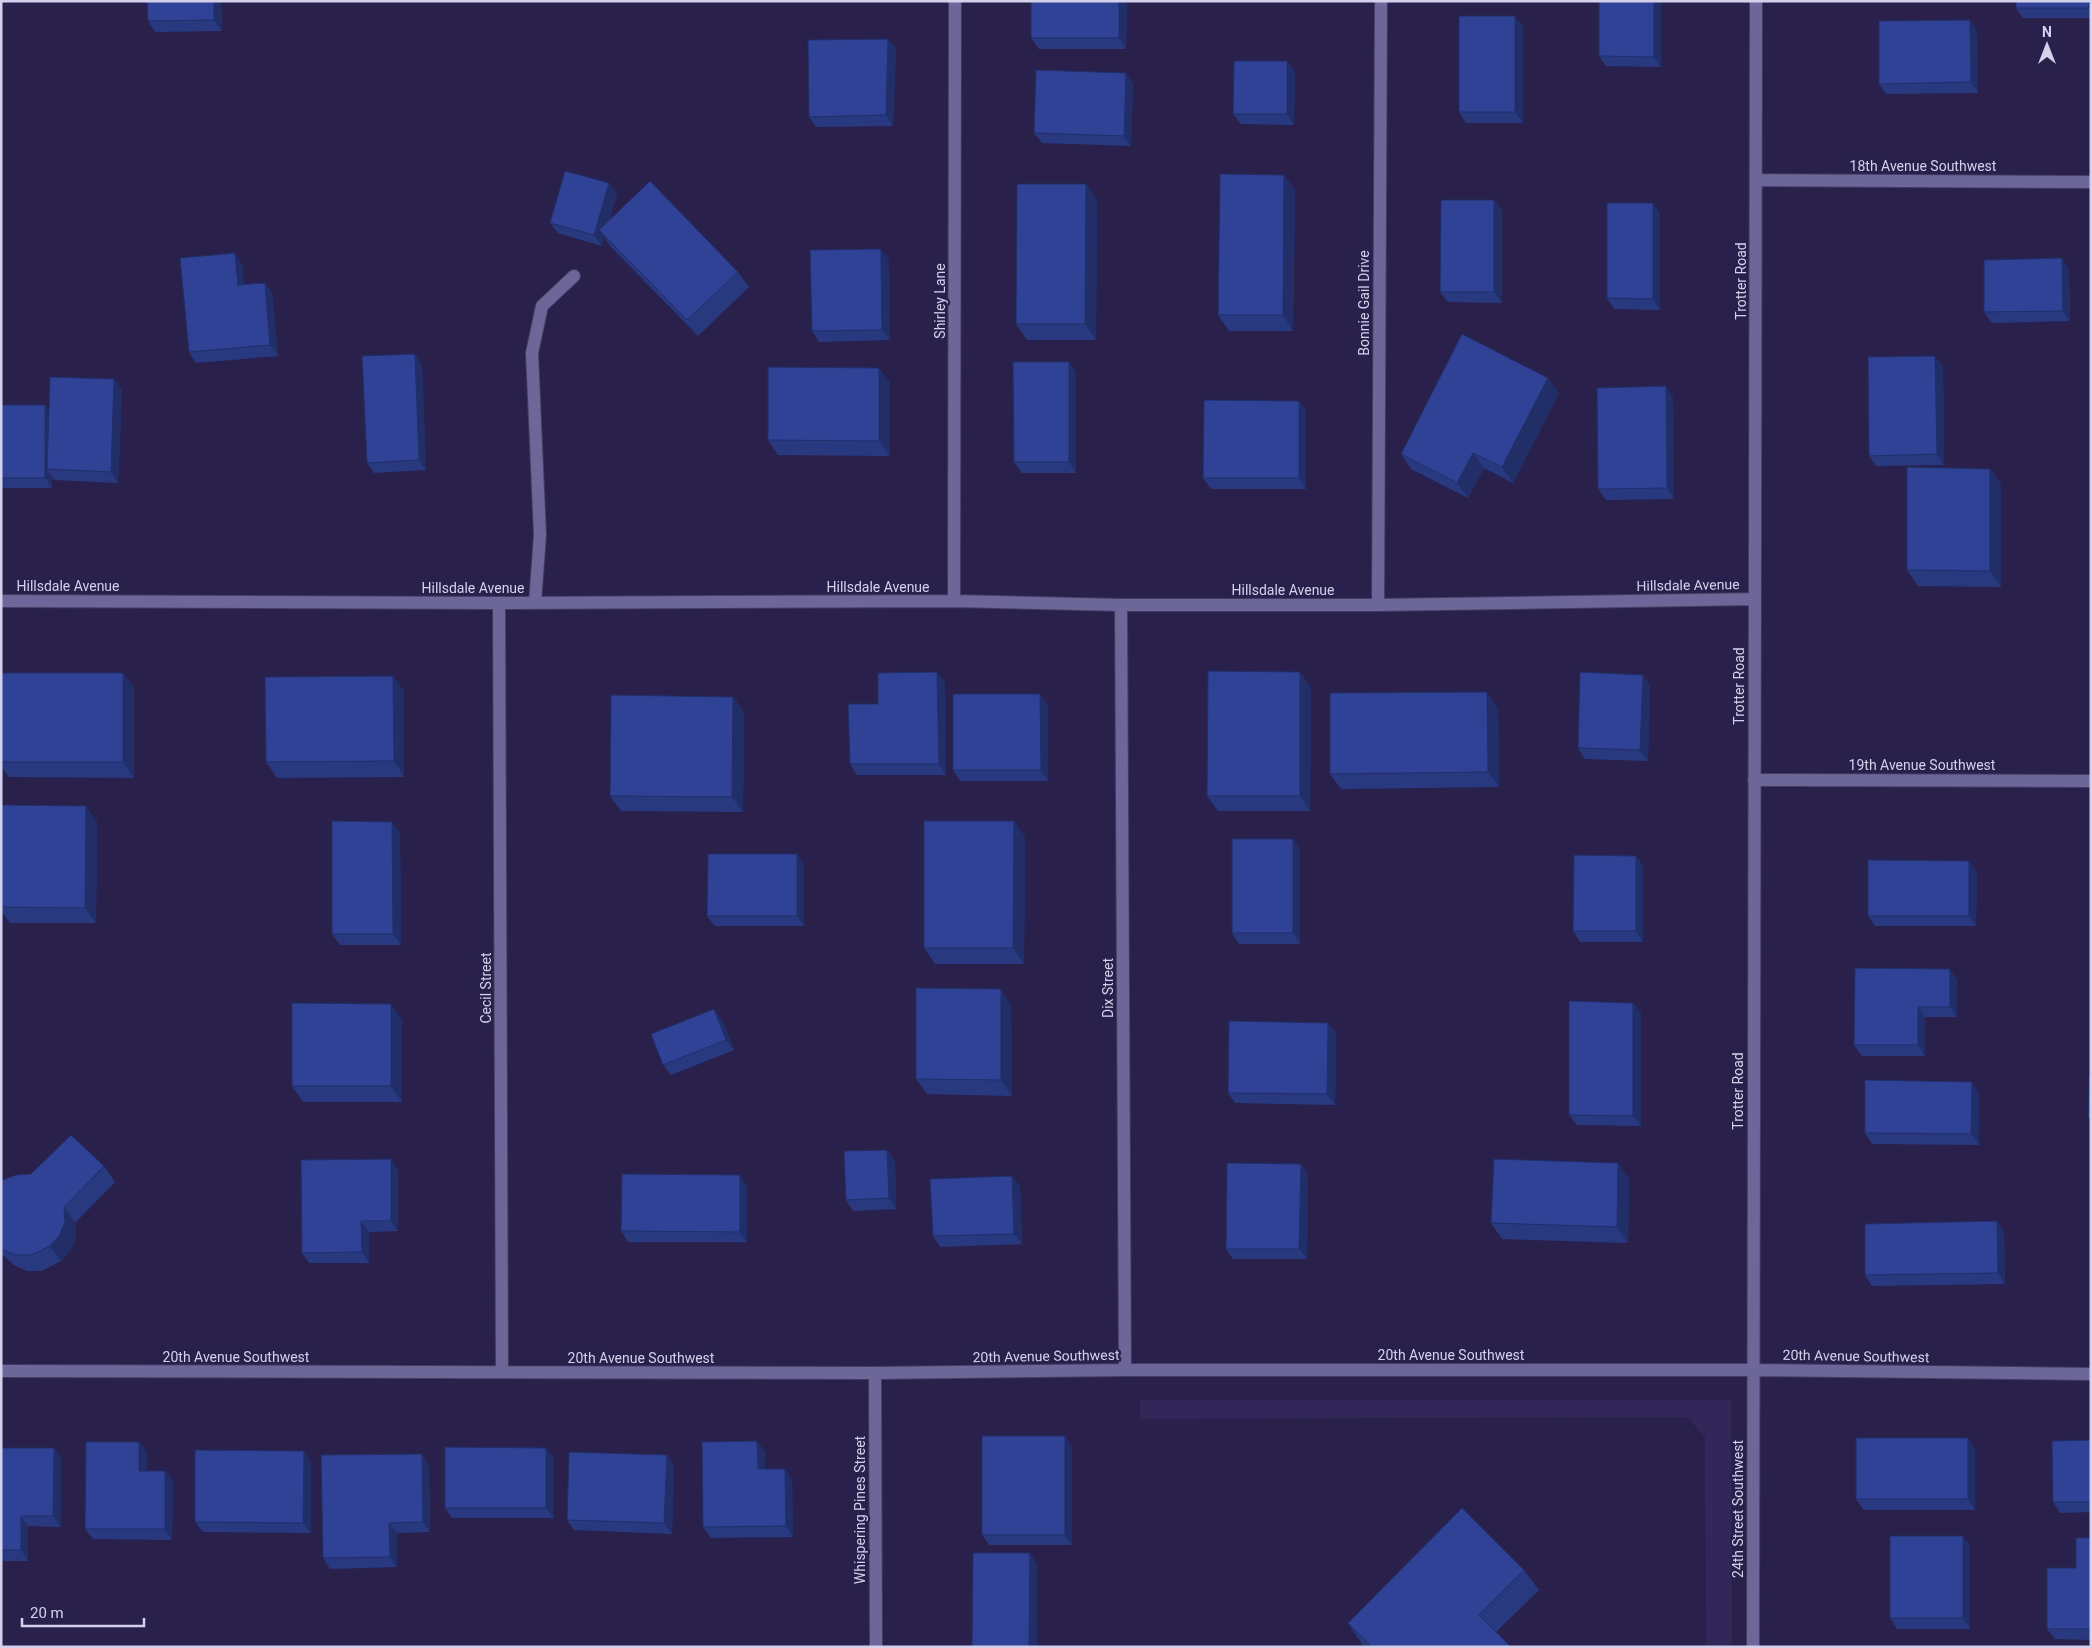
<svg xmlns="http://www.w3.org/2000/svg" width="2092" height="1648" font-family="Roboto,sans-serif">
	<rect width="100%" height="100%" fill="#29214c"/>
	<path fill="#322759" d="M1140 1400H1731L1732 1647H1706L1705 1437 1687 1417 1140 1419Z"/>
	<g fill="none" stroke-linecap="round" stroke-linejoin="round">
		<defs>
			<path id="minor" d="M1756 180 2091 182
				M1 601 499 603 954 601 1121 605H1378L1755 599
				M954 601 955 1
				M499 603 502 1372
				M535 603 540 535 532 353 542 306 574 276
				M1121 605 1125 1370
				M1378 605 1381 1
				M1754 780 2091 781
				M1 1371 875 1373 1125 1370H1752L2091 1374
				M875 1373 876 1647
				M1753 1647 1756 1"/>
		</defs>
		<use href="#minor" stroke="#453c61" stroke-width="14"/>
		<use href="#minor" stroke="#6d6698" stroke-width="12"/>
	</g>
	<path fill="#283980" d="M147 1H221L222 31 155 32 148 21Z
		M1127 1 1126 49H1039L1031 38Z
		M1661 1V67L1606 66 1599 56Z
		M2091 1V18H2023L2016 8Z
		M1523 27V123H1466L1459 112Z
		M1977 30 1978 93 1886 94 1879 84Z
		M888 39 896 49 893 126 816 127 809 117Z
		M1287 61 1295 72 1294 125 1241 124 1233 114Z
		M1126 73 1133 84 1131 146 1042 143 1034 133Z
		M1284 175 1295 190 1293 331H1229L1218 315Z
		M609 183 617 194 609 221 738 272 749 287 698 336 610 246 604 237 602 246 558 233 550 223Z
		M1086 184 1097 200 1096 340H1027L1016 324Z
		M1494 200 1502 210V303L1448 302 1440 292Z
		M1653 203 1660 214V310L1614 309 1607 298Z
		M889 260 890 340 819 342 812 331Z
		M242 264 244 284 265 283 272 293 278 356 196 363 189 352Z
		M2069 269 2070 321 1992 323 1984 312Z
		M1069 362 1076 372V473H1022L1014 462Z
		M422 364 426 470 374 473 367 463Z
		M1943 366 1944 465 1876 466 1869 456Z
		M879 368 890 383V456L778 455 768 440Z
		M114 379 122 390 118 483 54 480 52 477V488H1V405L49 411Z
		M1559 393 1513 483 1484 468 1468 498 1411 469 1401 454Z
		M1673 397 1674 499 1606 500 1598 489Z
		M1299 401 1306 411V489H1211L1203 478Z
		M1990 469 2001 484V587L1918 586 1907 570Z
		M1 673H123L134 688V778L9 777 1 767Z
		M1643 675 1650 686 1648 761 1585 759 1578 748Z
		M393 676 404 691V777L277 778 266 762Z
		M945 683 946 775H857L850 764 878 704Z
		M1311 687 1310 811H1218L1207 796Z
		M1040 694 1048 705V781H960L953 770Z
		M733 697 744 712 743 812 621 811 610 796Z
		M1498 708 1499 787 1341 789 1330 774Z
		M1 805 97 821 96 923H10L1 911Z
		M1014 821 1025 837 1024 964H935L924 948Z
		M400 832 401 945H340L332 934Z
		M1293 839 1300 850V944H1239L1232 933Z
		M1636 856 1643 866V942H1580L1573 931Z
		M804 865V926H715L707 916Z
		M1977 872 1976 926H1875L1868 916Z
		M1957 979V1017H1925V1056H1862L1854 1045Z
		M1011 1005 1012 1096 927 1094 916 1079Z
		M1641 1013V1126L1577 1125 1569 1115Z
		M402 1020V1102H303L292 1086Z
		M722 1020 734 1050 671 1075 663 1065Z
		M1328 1023 1336 1033 1335 1105 1235 1103 1228 1093Z
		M1972 1082 1979 1093V1145L1872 1144 1865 1133Z
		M887 1150 895 1161 896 1209 853 1211 846 1200Z
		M1301 1164 1308 1174 1307 1259H1233L1226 1249Z
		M104 1166 115 1182 75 1223 76 1238 70 1251 61 1261 42 1271H27L14 1265 1 1254V1181L31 1174Z
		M398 1169V1231L369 1232V1263H309L302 1253Z
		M1629 1179 1628 1243 1502 1239 1491 1223Z
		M747 1186V1242H628L621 1231Z
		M1020 1186 1022 1244 940 1247 933 1236Z
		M1997 1221 2004 1232 2005 1284 1872 1286 1865 1275Z
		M1065 1436 1072 1447V1545H989L982 1535Z
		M1968 1438 1975 1449V1510H1864L1856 1499Z
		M2091 1440V1512L2060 1513 2053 1502Z
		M1 1448H54L61 1459V1527L28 1526V1561H1Z
		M765 1451V1469H785L792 1480 793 1537 711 1538 703 1527Z
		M147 1452V1471H165L173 1481 172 1540 93 1539 85 1529Z
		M667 1455 674 1466 672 1534 574 1530 567 1520Z
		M554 1458V1518H452L445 1508Z
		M311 1462V1533L203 1532 195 1522Z
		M429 1464 430 1532 397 1533V1567L330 1569 323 1558Z
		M1963 1536 1970 1546V1629H1897L1890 1618Z
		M2091 1538V1640L2055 1639 2047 1629Z
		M1524 1570 1539 1590 1496 1632 1511 1647H1365L1362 1644 1348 1623Z"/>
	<path fill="#212e68" d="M214 1H221L222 31 214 20Z
		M1119 1H1127L1126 49 1119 38Z
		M1654 1H1661V67L1654 57Z
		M2089 1H2091V10L2089 8Z
		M1515 16 1523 27V123L1515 112Z
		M1970 20 1977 30 1978 93 1971 82Z
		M888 39 896 49 893 126 886 115Z
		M1287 61 1295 72 1294 125 1287 114Z
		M1126 73 1133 84 1131 146 1124 136Z
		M1284 175 1295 190 1293 331 1283 315Z
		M609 183 617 194 605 236 599 230 604 237 602 246 594 235Z
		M1086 184 1097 200 1096 340 1085 324Z
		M1494 200 1502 210V303L1494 292Z
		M1653 203 1660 214V310L1653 299Z
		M881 249 889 260 890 340 882 330Z
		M235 253 242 264 245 295 238 285Z
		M2062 258 2069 269 2070 321 2063 311Z
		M265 283 272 293 278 356 270 345Z
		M415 354 422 364 426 470 419 460Z
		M1935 356 1943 366 1944 465 1937 454Z
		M1069 362 1076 372V473L1069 462Z
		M879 368 890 383V456L879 441Z
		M1548 378 1559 393 1513 483 1502 467Z
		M114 379 122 390 118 483 111 472Z
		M1666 386 1673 397 1674 499 1667 488Z
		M1299 401 1306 411V489L1299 478Z
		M45 405 52 415 47 469 52 477V488L45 478Z
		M1473 453 1484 468 1468 498 1457 483Z
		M1990 469 2001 484V587L1990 571Z
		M937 672 945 683 946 775 939 764Z
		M1300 672 1311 687 1310 811 1300 796Z
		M123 673 134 688V778L123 762Z
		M1643 675 1650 686 1648 761 1640 750Z
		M393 676 404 691V777L394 761Z
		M1487 692 1498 708 1499 787 1488 772Z
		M1040 694 1048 705V781L1041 770Z
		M733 697 744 712 743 812 732 797Z
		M86 806 97 821 96 923 85 908Z
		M1014 821 1025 837 1024 964 1013 948Z
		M392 822 400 832 401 945 393 934Z
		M1293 839 1300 850V944L1293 933Z
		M797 854 804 865V926L797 916Z
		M1636 856 1643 866V942L1636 931Z
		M1969 861 1977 872 1976 926 1969 916Z
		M1950 969 1957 979V1017L1950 1007Z
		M1001 989 1011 1005 1012 1096 1001 1080Z
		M1633 1003 1641 1013V1126L1633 1116Z
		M391 1004 402 1020V1102L391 1086Z
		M1918 1007 1925 1017V1056L1918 1045Z
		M714 1009 722 1020 734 1050 726 1040Z
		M1328 1023 1336 1033 1335 1105 1327 1094Z
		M1972 1082 1979 1093V1145L1971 1134Z
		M887 1150 895 1161 896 1209 889 1198Z
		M391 1159 398 1169V1231L391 1221Z
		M1618 1163 1629 1179 1628 1243 1617 1227Z
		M1301 1164 1308 1174 1307 1259 1299 1249Z
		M740 1175 747 1186V1242L740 1232Z
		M1012 1176 1020 1186 1022 1244 1014 1234Z
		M64 1207 75 1223 76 1238 70 1251 61 1261 50 1246Z
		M361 1221 369 1232V1263L362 1252Z
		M1997 1221 2004 1232 2005 1284 1998 1273Z
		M1065 1436 1072 1447V1545L1065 1535Z
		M1968 1438 1975 1449V1510L1968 1499Z
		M757 1441 765 1451V1480L758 1469Z
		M139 1442 147 1452V1481L139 1471Z
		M54 1448 61 1459V1527L53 1516Z
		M546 1448 554 1458V1518L546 1508Z
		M304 1451 311 1462V1533L303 1523Z
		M422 1454 429 1464 430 1532 423 1522Z
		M667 1455 674 1466 672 1534 664 1523Z
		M785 1469 792 1480 793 1537 786 1526Z
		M165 1471 173 1481 172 1540 165 1529Z
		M21 1516 28 1526V1561L21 1550Z
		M389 1523 397 1533V1567L390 1557Z
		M1963 1536 1970 1546V1629L1963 1618Z
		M1030 1553 1037 1564V1647H1029Z"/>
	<path fill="#2f4295" stroke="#212e68" d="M147 1H214V20L148 21Z
		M1031 1H1119V38H1031Z
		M1599 1H1654V57L1599 56Z
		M2016 1H2089V8H2016Z
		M1459 16H1515V112H1459Z
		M1970 20 1971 82 1879 84V21Z
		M888 39 886 115 809 117 808 40Z
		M1234 61H1287V114H1233Z
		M1036 70 1126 73 1124 136 1034 133Z
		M565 171 609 183 594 235 550 223Z
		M1220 174 1284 175 1283 315H1218Z
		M650 181 738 272 687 320 599 230Z
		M1017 184H1086L1085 324H1016Z
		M1441 200H1494V292H1440Z
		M1607 203H1653V299L1607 298Z
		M881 249 882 330 812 331 810 250Z
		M235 253 238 285 265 283 270 345 189 352 180 258Z
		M2062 258 2063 311 1984 312V260Z
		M1462 334 1548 378 1502 467 1473 453 1457 483 1401 454Z
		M415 354 419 460 367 463 362 356Z
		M1935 356 1937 454 1869 456 1868 357Z
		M1013 362H1069V462H1014Z
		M768 367 879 368V441L768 440Z
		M50 377 114 379 111 472 47 469Z
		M1666 386 1667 488 1598 489 1597 388Z
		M1204 400 1299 401V478H1203Z
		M1 405H45V478H1Z
		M1907 467 1990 469V571L1907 570Z
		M1208 671 1300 672V796H1207Z
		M937 672 939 764H850L848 704H878V673Z
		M1580 672 1643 675 1640 750 1578 748Z
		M1 673H123V762H1Z
		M393 676 394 761 266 762 265 677Z
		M1487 692 1488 772 1330 774V693Z
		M953 694H1040L1041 770H953Z
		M611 695 733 697 732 797 610 796Z
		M1 805 86 806 85 908 1 907Z
		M332 821 392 822 393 934H332Z
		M924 821H1014L1013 948H924Z
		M1232 839H1293V933H1232Z
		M708 854H797V916H707Z
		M1574 855 1636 856V931H1573Z
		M1868 860 1969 861V916H1868Z
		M1855 968 1950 969V1007H1918V1045H1854Z
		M916 988 1001 989V1080L916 1079Z
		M1569 1001 1633 1003V1116L1569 1115Z
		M292 1003 391 1004V1086H292Z
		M714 1009 726 1040 663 1065 651 1034Z
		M1229 1021 1328 1023 1327 1094 1228 1093Z
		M2089 1076H2091V1118H2088Z
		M1865 1080 1972 1082 1971 1134 1865 1133Z
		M71 1135 104 1166 64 1207 65 1222 59 1236 50 1246 31 1255H16L3 1250 1 1248V1181L3 1180 16 1175 31 1174Z
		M887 1150 889 1198 846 1200 844 1151Z
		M391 1159V1221H361L362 1252 302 1253 301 1160Z
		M1494 1159 1618 1163 1617 1227 1491 1223Z
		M1227 1163 1301 1164 1299 1249H1226Z
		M622 1174 740 1175V1232L621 1231Z
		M1012 1176 1014 1234 933 1236 930 1179Z
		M1997 1221 1998 1273 1865 1275V1224Z
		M982 1436H1065V1535H982Z
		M1856 1438H1968V1499H1856Z
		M2091 1440V1502H2053L2052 1441Z
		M757 1441 758 1469H785L786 1526 703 1527 702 1442Z
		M86 1442H139V1471H165V1529H85Z
		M445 1447 546 1448V1508H445Z
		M1 1448H54L53 1516H21V1550H1Z
		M195 1450 304 1451 303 1523 195 1522Z
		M569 1452 667 1455 664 1523 567 1520Z
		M422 1454 423 1522 389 1523 390 1557 323 1558 321 1455Z
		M1462 1508 1524 1570 1479 1615 1511 1647H1372L1348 1623Z
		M1890 1536H1963V1618H1890Z
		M2076 1538H2091V1629H2047V1568H2076Z
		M973 1553H1030L1029 1647H972Z"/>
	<g text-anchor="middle" stroke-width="4.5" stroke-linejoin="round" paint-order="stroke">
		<g font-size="14" fill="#d4d1ed" stroke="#29214c">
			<text x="1923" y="171">18th Avenue Southwest</text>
			<text transform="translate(1741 281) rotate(-90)" y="5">Trotter Road</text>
			<text transform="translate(940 301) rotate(-90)" y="5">Shirley Lane</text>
			<text transform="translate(1364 303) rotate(-90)" y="5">Bonnie Gail Drive</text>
			<text transform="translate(1688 585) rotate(-1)" y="5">Hillsdale Avenue</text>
			<text x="68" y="591">Hillsdale Avenue</text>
			<text x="878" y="592">Hillsdale Avenue</text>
			<text x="473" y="593">Hillsdale Avenue</text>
			<text x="1283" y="595">Hillsdale Avenue</text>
			<text transform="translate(1739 686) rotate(-90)" y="5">Trotter Road</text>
			<text x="1922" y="770">19th Avenue Southwest</text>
			<text transform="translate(486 988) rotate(-90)" y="5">Cecil Street</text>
			<text transform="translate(1108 988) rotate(-90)" y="5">Dix Street</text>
			<text transform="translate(1738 1091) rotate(-90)" y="5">Trotter Road</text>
			<text x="1451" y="1360">20th Avenue Southwest</text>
			<text transform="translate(1046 1356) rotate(-1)" y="5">20th Avenue Southwest</text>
			<text transform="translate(1856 1356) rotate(1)" y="5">20th Avenue Southwest</text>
			<text x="236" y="1362">20th Avenue Southwest</text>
			<text x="641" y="1363">20th Avenue Southwest</text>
			<text transform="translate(1738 1509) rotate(-90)" y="5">24th Street Southwest</text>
			<text transform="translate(860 1510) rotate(-90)" y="5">Whispering Pines Street</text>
		</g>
	</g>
	<rect width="2092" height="1648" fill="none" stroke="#d4d1ed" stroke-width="5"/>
	<g transform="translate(2047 45)" stroke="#29214c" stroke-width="4" paint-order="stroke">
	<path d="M0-4L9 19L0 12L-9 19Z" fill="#d4d1ed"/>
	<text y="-8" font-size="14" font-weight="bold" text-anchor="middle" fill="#d4d1ed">N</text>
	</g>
	<path d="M22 1618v8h122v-8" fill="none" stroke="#d4d1ed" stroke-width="2.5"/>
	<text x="30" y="1618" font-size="15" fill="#d4d1ed" stroke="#29214c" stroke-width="4" paint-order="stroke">20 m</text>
</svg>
